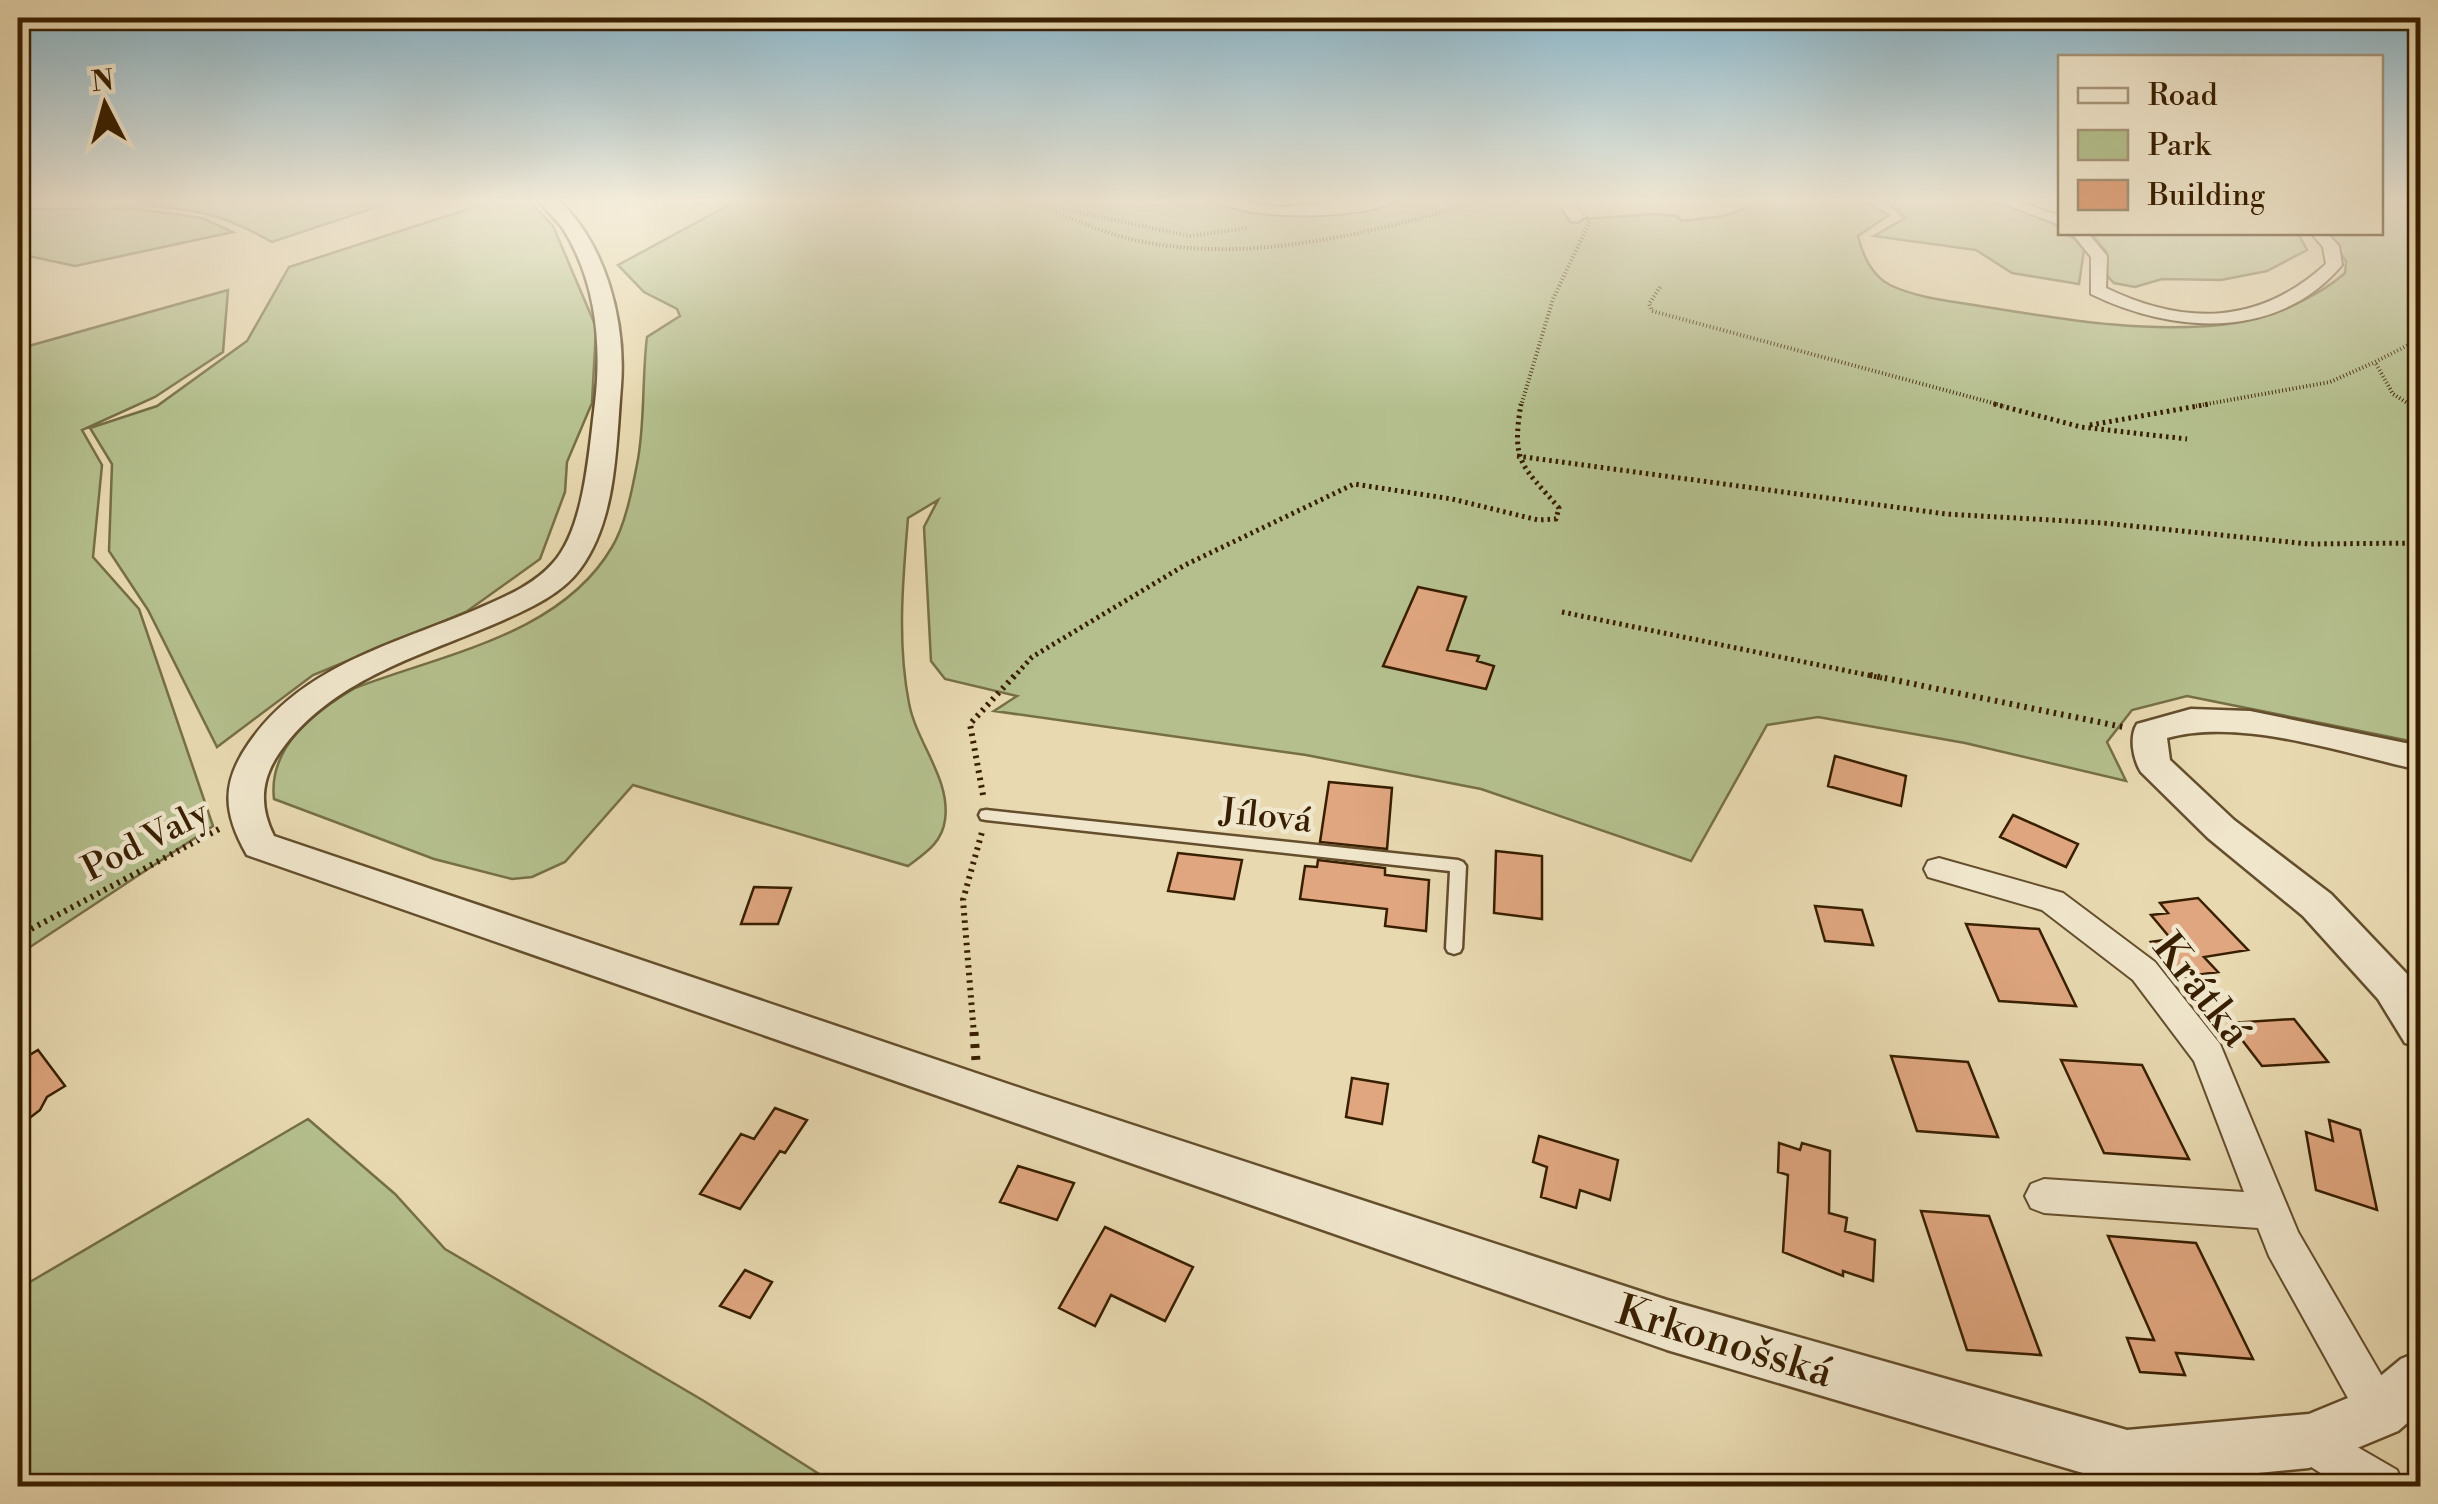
<svg xmlns="http://www.w3.org/2000/svg" width="2438" height="1504" font-family="'Libre Bodoni',serif">
	<rect width="100%" height="100%" fill="#e8d9b1"/>
	<filter id="stains"><feTurbulence type="fractalNoise" baseFrequency=".002" numOctaves="4"/><feColorMatrix values="0 0 0 0 .2 0 0 0 0 .09 0 0 0 0 .02 0 0 0 .5 -.17"/></filter>
	<radialGradient id="worn" r=".72"><stop offset=".6" stop-color="#630" stop-opacity="0"/><stop offset="1" stop-color="#630" stop-opacity=".3"/></radialGradient>
	<path fill="#b4bf8d" stroke="#766f46" stroke-width="2.5" d="M154 199H401L272 242C221 213 198 210 141 205Z
		M499 199H527L553 226 596 327 592 403 567 462 565 492 540 559 466 612 313 675 217 747 148 610 109 551 112 464 90 428 157 406 247 341 289 267Z
		M740 199H1234L1276 207 1333 199H1555L1570 222 1578 223 1583 219 1653 214 1677 216 1682 221 1723 216 1772 199H1860L1889 215 1858 236C1862 254 1872 276 1890 285 1919 299 1954 301 1986 307 2066 320 2155 335 2236 323 2272 317 2318 297 2345 273L2346 261 2326 233 2380 232 2381 199 2420 200V743L2187 696 2132 710 2107 742 2126 781 1965 743 1818 717 1767 725 1691 861 1481 789 1306 755 994 711 1017 696 945 679 931 661 924 527 938 500 908 518C903 578 897 643 909 703 916 742 951 779 945 820 942 843 925 853 908 866L633 785 565 862 532 877 512 879 434 859 274 799C268 747 314 712 355 688 443 654 561 635 612 547 626 524 633 485 638 459 645 419 642 377 647 337L680 316 677 309 644 292 618 265Z
		M1873 199C1937 199 2006 190 2060 228V232L2074 238 2084 250 2079 284 2012 273 1976 250 1874 236 1905 218 1893 207Z
		M130 208 202 218 233 232 75 266 24 255 31 209Z
		M2091 233H2298L2307 250 2267 271 2221 280 2162 279 2135 287 2114 283 2107 276V253Z
		M228 290 223 352 155 397 82 430 102 465 93 557 139 609 213 826 18 955V349Z
		M308 1119 395 1194 445 1249 704 1401 838 1486H18V1289Z"/>
	<path fill="#dfa67f" stroke="#381f00" stroke-width="2.5" d="M1418 587 1466 597 1447 650 1479 656 1477 661 1494 666 1486 689 1383 666Z
		M1835 756 1906 776 1901 806 1828 786Z
		M1329 782 1392 788 1387 849 1320 842Z
		M2013 815 2078 844 2066 867 2000 837Z
		M1496 851 1542 856V919L1494 913Z
		M1178 853 1242 860 1234 899 1168 891Z
		M1318 860 1385 868V875L1429 880 1426 931 1385 926 1387 909 1300 899 1305 866 1317 867Z
		M754 887 791 888 778 924H741Z
		M2198 898 2248 950 2204 957 2218 972 2182 977 2151 942 2171 939 2151 915 2168 913 2160 903Z
		M1815 906 1862 910 1873 945 1825 941Z
		M1966 924 2039 929 2076 1006 1999 1001Z
		M2294 1019 2328 1062 2262 1066 2229 1023Z
		M38 1050 65 1086 47 1097 40 1110 18 1127V1062Z
		M1891 1056 1968 1062 1998 1137 1917 1131Z
		M2061 1060 2142 1065 2189 1159 2104 1153Z
		M1352 1078 1388 1084 1382 1124 1346 1117Z
		M775 1108 807 1120 785 1153 780 1151 740 1209 700 1194 741 1134 754 1139Z
		M2329 1120 2360 1130 2377 1210 2316 1190 2306 1132 2333 1141Z
		M1539 1136 1618 1160 1610 1200 1580 1190 1576 1208 1541 1197 1547 1167 1533 1162Z
		M1779 1143 1800 1150 1802 1143 1830 1151 1829 1213 1847 1218 1845 1231 1875 1240 1873 1281 1843 1271V1276L1783 1252 1788 1175 1778 1172Z
		M1018 1166 1074 1183 1057 1220 1000 1202Z
		M1921 1211 1989 1216 2041 1355 1967 1350Z
		M1105 1227 1193 1267 1165 1321 1111 1295 1095 1326 1059 1308Z
		M2108 1236 2196 1243 2253 1359 2176 1353 2185 1375 2140 1372 2127 1338 2154 1340Z
		M745 1270 772 1282 750 1318 720 1306Z"/>
	<g fill="none" stroke-linecap="round" stroke-linejoin="round">
		<defs>
			<path id="service" d="M986 810 1458 860 1463 862 1466 866 1462 948 1460 952 1454 954 1448 952 1446 948 1450 871 986 820 981 819 979 815 981 811Z"/>
			<path id="minor" d="M1214 199 1282 207 1398 199C1368 220 1244 222 1214 199Z
				M1991 199H2011L2060 216V225Z
				M2071 232H2087L2107 256 2106 288C2185 326 2259 325 2326 264L2323 247 2310 232H2326L2339 246 2342 265C2278 341 2173 334 2091 294V257Z
				M1939 858 2063 893 2155 962 2220 1044 2298 1232 2394 1397 2400 1412 2394 1427 2379 1433 2364 1427 2269 1256 2258 1228 2044 1213 2031 1208 2025 1196 2031 1184 2044 1179 2244 1192 2194 1061 2133 980 2042 910 1928 877 1924 869 1928 861Z
				M2309 1419 2397 1470 2403 1486H2341L2294 1456 2287 1441 2294 1426Z"/>
			<path id="tertiary" d="M537 199H557C606 243 626 322 621 386 616 445 617 519 580 569 561 595 528 609 499 622 423 655 338 677 285 745 262 774 257 802 274 836L1032 1092 1667 1300 2127 1430 2309 1414 2360 1393 2401 1359 2420 1351V1412L2398 1431 2309 1468 2127 1486 1667 1350 247 855C223 813 221 783 249 743 302 666 394 644 475 610 502 598 533 586 553 563 585 528 589 449 595 403 602 343 596 280 562 227 554 217 545 209 537 199Z
				M2191 709 2250 711 2420 746V770C2345 754 2242 717 2167 738L2170 760 2234 820 2331 894 2408 975 2420 995V1048L2405 1043 2378 999 2303 916 2208 838 2141 772C2133 759 2129 737 2137 724Z"/>
		</defs>
		<use href="#service" stroke="#644e2c" stroke-width="5"/>
		<use href="#minor" stroke="#644e2c" stroke-width="4"/>
		<use href="#tertiary" stroke="#644e2c" stroke-width="5"/>
		<path stroke="#381f00" stroke-width="4" stroke-dasharray="1 2.5" stroke-linecap="butt" d="M1008 199 1031 202
			M2380 199 2420 212
			M1030 202C1066 215 1101 233 1139 241 1255 265 1378 231 1489 199
			M1053 207 1190 236 1247 228
			M18 209 33 199
			M1660 287 1649 304 1652 311 2004 406
			M1521 406 1553 299 1590 221 1571 199
			M2196 406 2330 382 2375 362
			M2412 406 2393 394 2375 362 2420 339"/>
		<path stroke="#381f00" stroke-width="5" stroke-dasharray="2.5 4" stroke-linecap="butt" d="M1994 404 2081 427 2187 439
			M2408 404 2420 411
			M2090 425 2209 404
			M1517 456 1946 514 2103 523 2309 544 2420 543
			M1562 612 1882 678
			M1013 678 1032 657 1185 565 1354 484 1452 499 1538 520 1556 519 1559 508C1522 465 1511 463 1521 404"/>
		<path stroke="#381f00" stroke-width="6" stroke-dasharray="2.5 5" stroke-linecap="butt" d="M1870 675 2123 727
			M983 795 970 724 1015 675
			M18 936 219 829
			M974 1035 963 900 982 832"/>
		<path stroke="#381f00" stroke-width="9" stroke-dasharray="4 8" stroke-linecap="butt" d="M974 1032 976 1061"/>
		<use href="#service" fill="#f0e6cc" fill-rule="evenodd"/>
		<use href="#minor" fill="#f0e6cc" fill-rule="evenodd"/>
		<use href="#tertiary" fill="#f0e6cc" fill-rule="evenodd"/>
	</g>
	<linearGradient id="sky" x2="0" y2="1"><stop stop-color="#88b7ce"/><stop offset="0.49" stop-color="#f5eedc"/><stop offset="1" stop-color="#f5eedc" stop-opacity="0"/></linearGradient>
	<rect width="2438" height="409" fill="url(#sky)"/>
	<g text-anchor="middle" stroke-width="9" stroke-linejoin="round" paint-order="stroke">
		<g font-size="35" fill="#381f00" stroke="#f0e6cc">
			<text transform="translate(1266 815) rotate(6)" y="12">Jílová</text>
			<text transform="translate(145 840) rotate(-27)" y="12">Pod Valy</text>
		</g>
		<g font-size="42" fill="#381f00" stroke="#f0e6cc">
			<text transform="translate(2203 989) rotate(52)" y="15">Krátká</text>
			<text transform="translate(1725 1340) rotate(17)" y="15">Krkonošská</text>
		</g>
	</g>
	<rect width="2438" height="1504" fill="none" stroke="#e8d9b1" stroke-width="60"/>
	<rect x="20" y="20" width="2398" height="1464" fill="none" stroke="#381f00" stroke-width="5"/>
	<rect x="30" y="30" width="2378" height="1444" fill="none" stroke="#381f00" stroke-width="2.5"/>
	<rect x="2058" y="55" width="325" height="180" fill="#f0e6cc" stroke="#a6967a" stroke-width="2.5"/>
	<rect x="2078" y="88" width="50" height="15" fill="#f0e6cc" stroke="#a6967a" stroke-width="2.5"/>
	<text x="2148" y="105" font-size="30" fill="#381f00">Road</text>
	<rect x="2078" y="130" width="50" height="30" fill="#b4bf8d" stroke="#a6967a" stroke-width="2.5"/>
	<text x="2148" y="155" font-size="30" fill="#381f00">Park</text>
	<rect x="2078" y="180" width="50" height="30" fill="#dfa67f" stroke="#a6967a" stroke-width="2.5"/>
	<text x="2148" y="205" font-size="30" fill="#381f00">Building</text>
	<g transform="translate(105 105) rotate(354)" stroke="#f0e6cc" stroke-width="8" paint-order="stroke">
	<path d="M0-8L18 38L0 25L-18 38Z" fill="#381f00"/>
	<text y="-15" font-size="28" font-weight="bold" text-anchor="middle" fill="#381f00">N</text>
	</g>
	<rect width="100%" height="100%" filter="url(#stains)"/>
	<rect width="100%" height="100%" fill="url(#worn)"/>
</svg>
